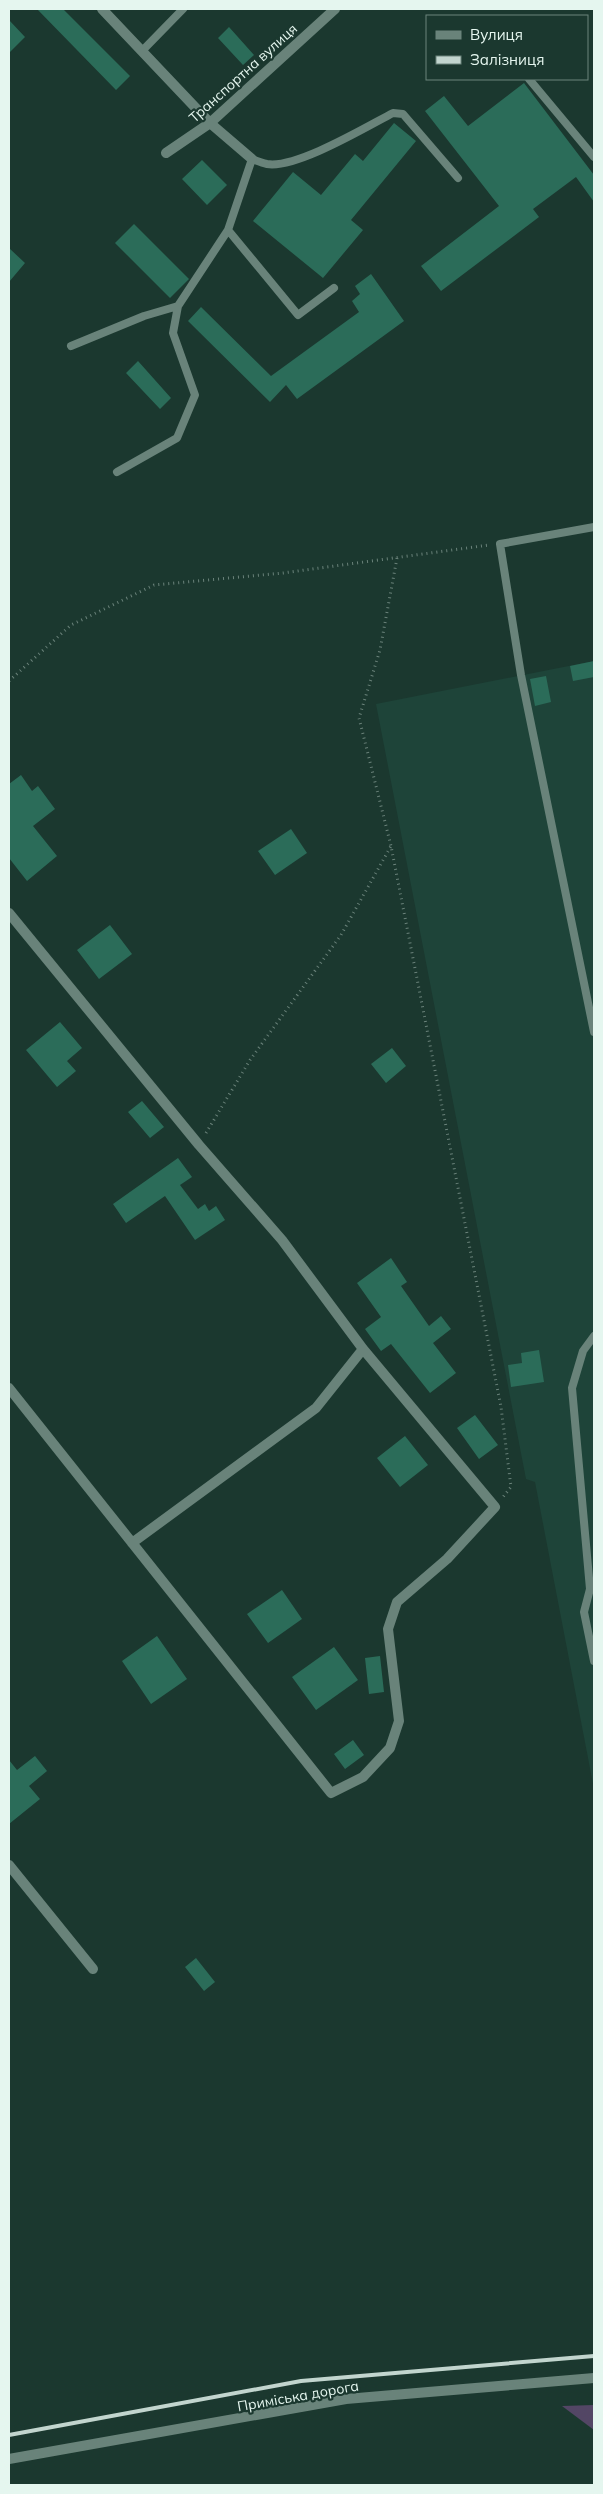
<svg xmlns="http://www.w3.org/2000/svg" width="603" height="2494" font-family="Mulish,sans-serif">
	<rect width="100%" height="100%" fill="#1b382f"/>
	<path fill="#1e4439" d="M594 661V1789L535 1482 526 1479 376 704Z"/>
	<path fill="#534665" d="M594 2405V2430L562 2406Z"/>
	<path fill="#2b6c59" d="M37 9H63L130 76 116 90Z
		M9 20 25 37 9 53Z
		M229 27 254 55 243 65 218 38Z
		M524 83 594 175V202L576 177 533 209 539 217 441 291 421 266 499 206 425 111 444 96 468 126Z
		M394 123 416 141 351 220 363 230 323 278 253 221 293 172 321 195 355 154 363 161Z
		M202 160 227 185 207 205 182 179Z
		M134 224 189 279 170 298 115 243Z
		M9 248 25 263 9 282Z
		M371 274 404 321 297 399 286 385 270 402 188 321 201 307 271 376 359 312 352 301 360 294 355 286Z
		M138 361 171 398 160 409 126 373Z
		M594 661V677L573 681 570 666Z
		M546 676 551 702 535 706 530 679Z
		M21 775 32 791 38 786 55 809 33 826 57 856 27 881 9 858V784Z
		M291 829 307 853 275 875 258 851Z
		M110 925 132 954 99 979 77 950Z
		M60 1022 82 1048 67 1061 76 1071 57 1087 26 1050Z
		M392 1048 406 1066 386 1083 371 1064Z
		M142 1101 164 1127 150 1138 128 1112Z
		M178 1158 192 1177 180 1185 198 1209 205 1204 209 1211 216 1206 225 1220 195 1240 165 1196 126 1223 113 1204Z
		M391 1258 407 1282 401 1286 429 1326 441 1316 451 1329 433 1343 456 1373 430 1393 391 1344 381 1351 365 1329 381 1317 357 1283Z
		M539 1350 544 1382 511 1387 508 1365 522 1363 521 1353Z
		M475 1415 498 1445 479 1459 457 1428Z
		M405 1436 428 1465 400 1487 377 1458Z
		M282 1590 302 1619 268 1643 247 1614Z
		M157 1636 187 1679 151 1704 122 1661Z
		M334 1647 358 1680 316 1710 292 1677Z
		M380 1656 384 1692 369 1694 365 1658Z
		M353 1740 364 1755 345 1769 334 1754Z
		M35 1756 47 1771 29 1786 40 1799 9 1824V1760L17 1770Z
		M196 1958 215 1982 204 1991 185 1967Z"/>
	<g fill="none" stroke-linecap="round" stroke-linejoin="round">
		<path stroke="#6a827a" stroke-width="3" stroke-dasharray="1 4" stroke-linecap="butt" d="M397 558 380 650 359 718 391 846 501 1407 511 1487 503 1497
			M9 681 71 625 154 585 283 573 489 545
			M206 1133 250 1060 341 935 391 846"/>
		<path stroke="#69837a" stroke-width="8" d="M142 51 183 9
			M529 79 594 157
			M228 230 298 315 334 288
			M71 346 144 316 178 306 228 230 252 159C257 161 262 163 267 164 296 169 366 127 393 113L403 114 458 178
			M117 472 177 438 195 395 173 333 178 306
			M594 527 500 544 521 675 594 1032
			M594 1336 583 1351 572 1388 590 1589 584 1612 594 1661"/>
		<path stroke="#69837a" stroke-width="10" d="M102 9 210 123 252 159
			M166 153 210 123 335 9
			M9 913 199 1145 282 1240 363 1349 495 1507 447 1559 397 1602 388 1629 399 1721 390 1748 363 1777 331 1793 9 1388
			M132 1543 316 1408 363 1349
			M9 1865 93 1969
			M9 2459 346 2399 594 2378"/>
		<path stroke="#c2d5ce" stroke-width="4" d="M9 2435 301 2381 594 2356"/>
	</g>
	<g text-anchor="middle" stroke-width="4.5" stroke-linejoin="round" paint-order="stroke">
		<g font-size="14" fill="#e5f6ef" stroke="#1b382f">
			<text transform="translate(243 73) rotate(-42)" y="5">Транспортна вулиця</text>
			<text transform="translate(298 2396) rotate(-10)" y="5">Приміська дорога</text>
		</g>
	</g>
	<rect width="603" height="2494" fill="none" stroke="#e5f6ef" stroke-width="20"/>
	<rect x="426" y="15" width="162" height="65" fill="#1b382f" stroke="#6c847c"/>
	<rect x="436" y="31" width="25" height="8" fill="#69837a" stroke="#6c847c"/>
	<text x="470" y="40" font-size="15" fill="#e5f6ef">Вулиця</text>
	<rect x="436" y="56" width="25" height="8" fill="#c2d5ce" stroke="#6c847c"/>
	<text x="470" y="65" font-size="15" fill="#e5f6ef">Залізниця</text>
</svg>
